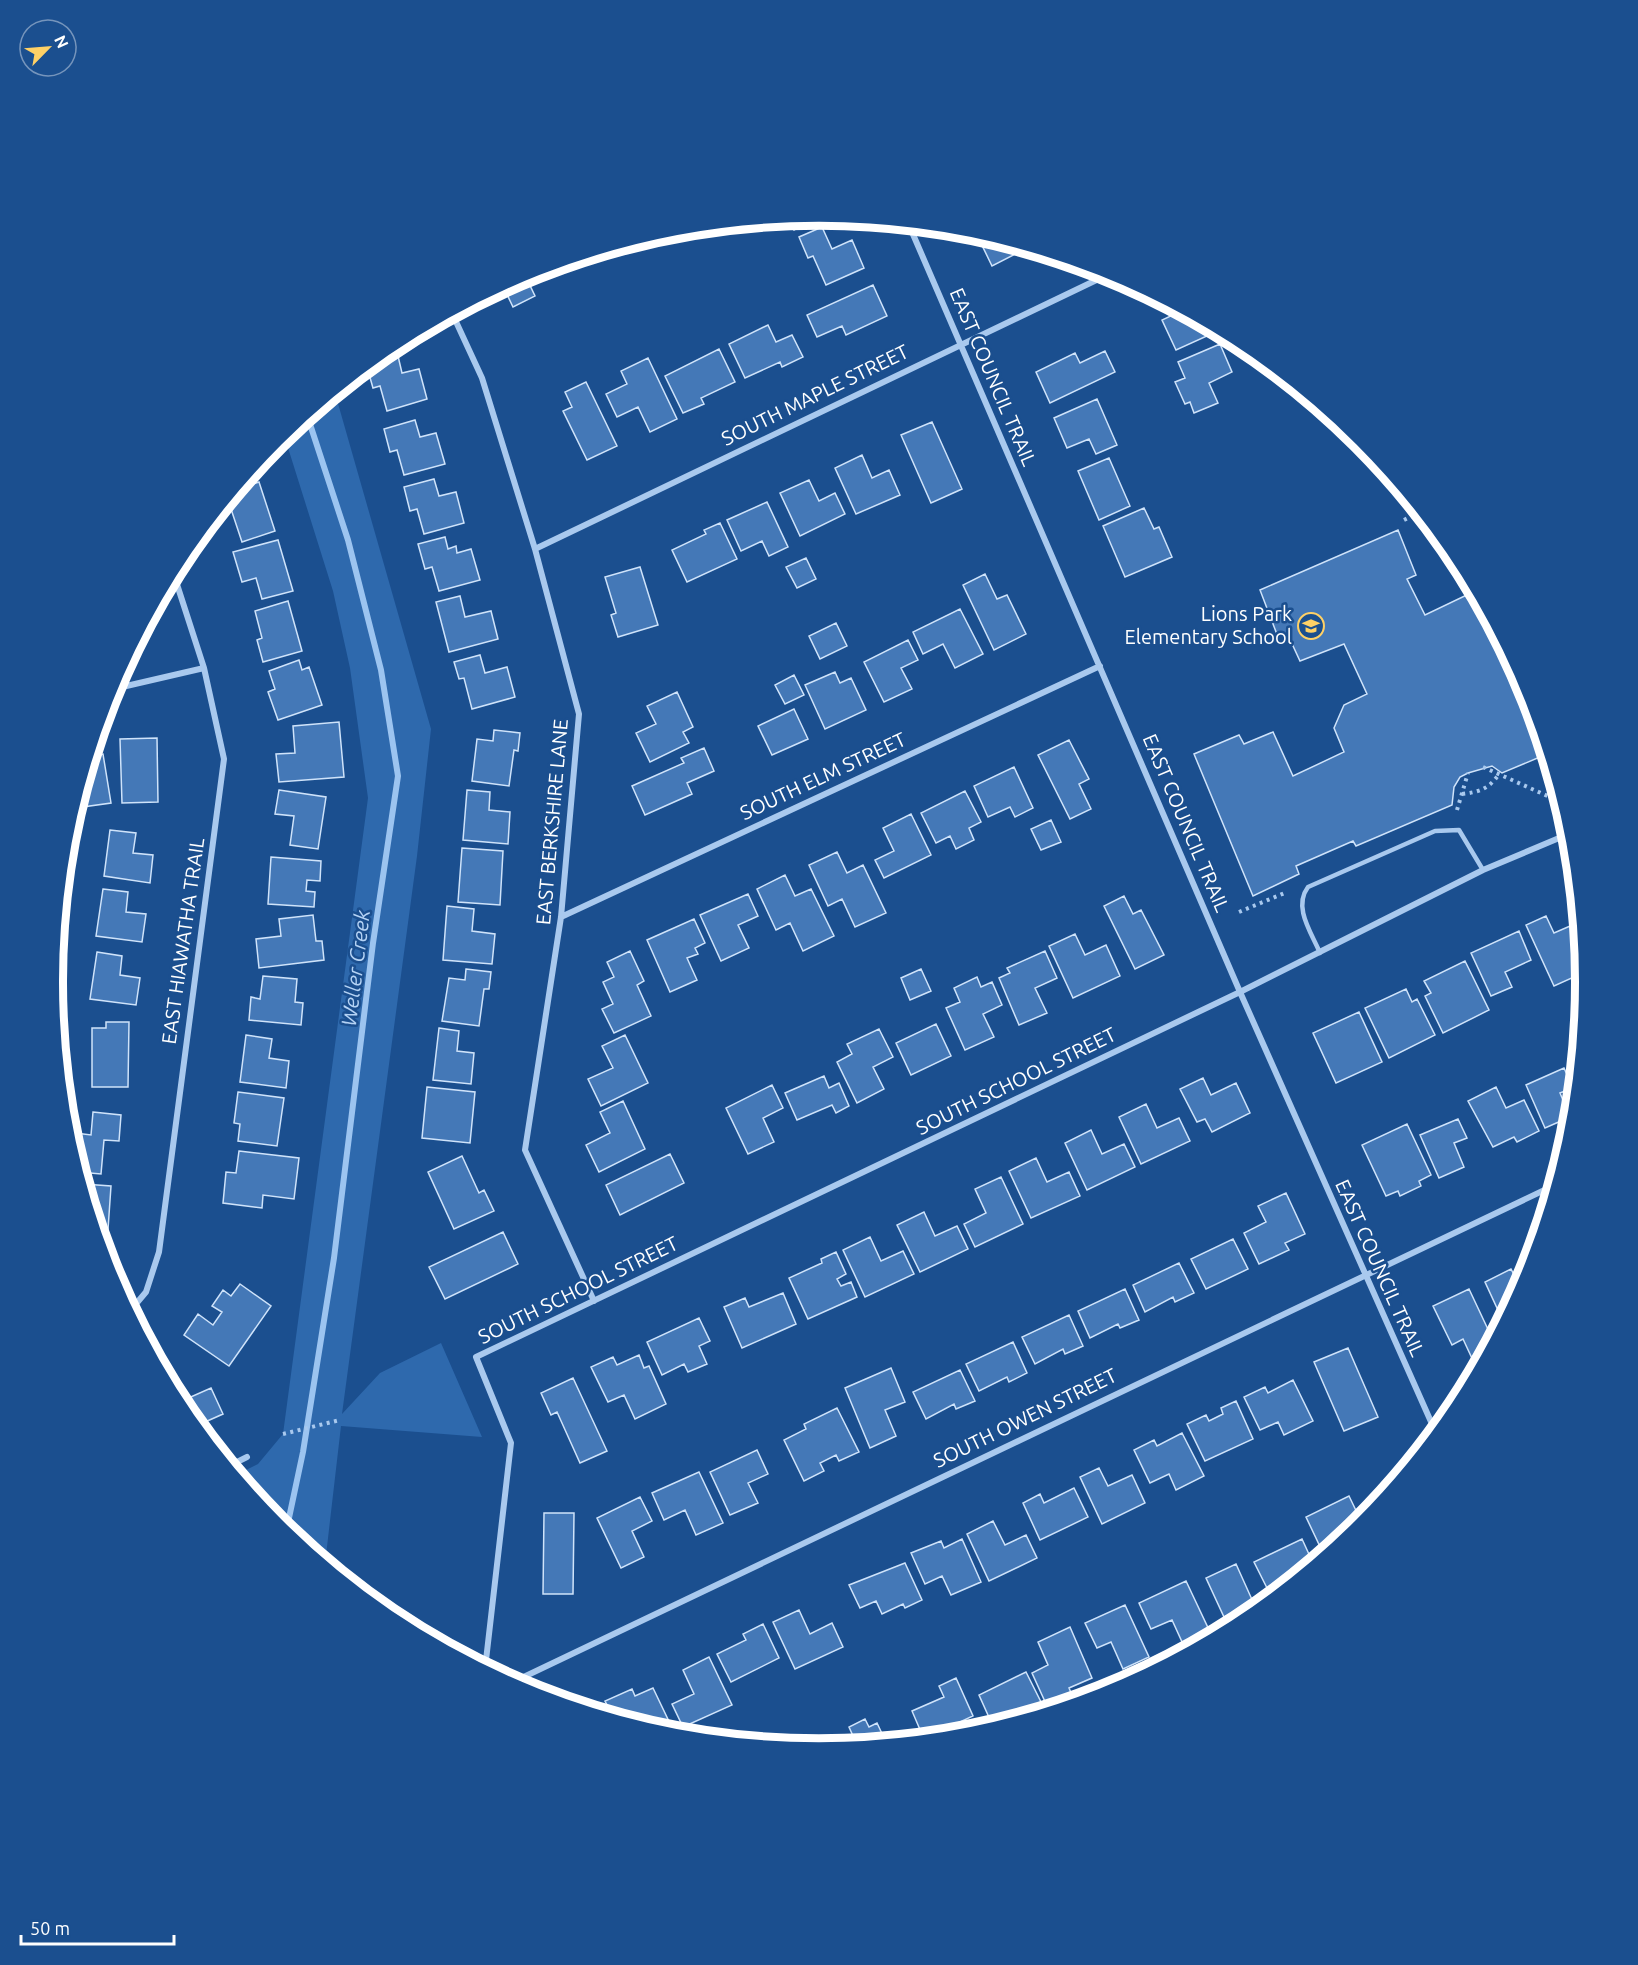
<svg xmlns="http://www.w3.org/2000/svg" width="1638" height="1965" font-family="Ubuntu,sans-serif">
	<rect width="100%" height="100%" fill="#1b4f8f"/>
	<path fill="#2e69ad" d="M335 393 431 729 417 856 342 1414 380 1373 441 1343 482 1437 341 1426 325 1564 277 1524 236 1475 258 1464 283 1434 368 798 350 668 333 591 284 435Z"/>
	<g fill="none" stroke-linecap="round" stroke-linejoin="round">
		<path stroke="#9cc4f0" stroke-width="6" d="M286 1532 303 1452 334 1258 373 943 398 776 381 670 348 540 307 415"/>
	</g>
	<path fill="#4478b7" stroke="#cfe3fa" stroke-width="1.5" d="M823 216 794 230 788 219 819 216Z
		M822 227 832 249 852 240 864 268 826 285 813 256 808 258 799 237Z
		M982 235 1027 248 992 266 978 237Z
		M525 275 535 296 513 307 503 286Z
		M873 285 887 316 846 335 842 326 817 337 807 315Z
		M1181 311 1218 331 1176 350 1162 320Z
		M768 325 776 342 792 335 803 357 782 367 780 362 745 378 729 344Z
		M1220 344 1232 372 1209 383 1218 403 1194 413 1190 402 1185 404 1175 382 1185 378 1178 362Z
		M719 349 735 382 701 398 704 404 683 413 665 376Z
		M1105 351 1115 372 1050 403 1036 372 1075 353 1080 363Z
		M398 356 402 373 419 369 427 399 387 411 380 386 373 388 367 367Z
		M648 358 677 419 650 432 638 407 617 417 606 394 627 384 621 371Z
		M586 382 617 446 587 460 563 411 572 407 565 392Z
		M1097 399 1117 445 1096 454 1089 439 1067 448 1054 418Z
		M415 420 420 437 436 433 445 464 404 475 397 450 390 452 384 429Z
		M932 422 962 489 931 503 901 435Z
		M862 455 872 478 889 470 900 495 856 514 835 468Z
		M1109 458 1130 506 1099 520 1078 471Z
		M434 479 439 496 456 492 464 523 424 534 417 509 410 511 404 487Z
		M809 480 819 501 835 493 845 514 800 536 780 493Z
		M259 482 275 531 242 542 228 500 237 489Z
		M767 502 788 547 769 556 762 541 741 551 727 520Z
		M1144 508 1154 529 1159 527 1172 557 1125 577 1103 526Z
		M720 523 737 559 687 582 672 550 706 534 704 530Z
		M1398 530 1416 575 1407 579 1425 615 1475 591 1500 639 1493 642 1522 710 1532 706 1547 754 1502 773 1492 766 1468 773 1460 777 1454 787 1452 805 1356 846 1353 841 1296 866 1299 874 1253 896 1194 754 1239 735 1244 744 1273 732 1293 776 1344 752 1334 728 1344 705 1367 694 1344 644 1300 661 1287 633 1278 637 1260 590Z
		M445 537 448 549 456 546 457 553 471 549 480 580 439 591 432 567 425 569 418 544Z
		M278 540 293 591 262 599 256 578 242 582 233 552Z
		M806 558 816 579 797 588 786 567Z
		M640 567 658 625 618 637 611 615 616 613 605 577Z
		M985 574 997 599 1007 595 1026 634 994 650 963 585Z
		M460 596 465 617 491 611 498 639 449 652 436 602Z
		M288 601 302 651 263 662 257 640 262 638 255 611Z
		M960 609 983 654 955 668 943 644 923 654 913 632Z
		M836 623 847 646 820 659 809 636Z
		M908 640 918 660 901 668 912 689 884 702 864 662Z
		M480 655 485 673 507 667 515 697 472 709 464 678 459 679 454 662Z
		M299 660 302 670 309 667 322 705 278 720 268 692 275 689 269 671Z
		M835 672 840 683 851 678 866 710 825 729 805 685Z
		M794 675 804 695 785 704 775 685Z
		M677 692 693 727 683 732 689 743 650 762 636 733 656 724 647 706Z
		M794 709 808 739 772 755 758 726Z
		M339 722 344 777 279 782 276 754 295 753 293 726Z
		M494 730 520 733 518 751 514 750 509 786 472 781 477 739 493 741Z
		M157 738 158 802 122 803 120 739Z
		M1069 740 1089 779 1079 784 1091 809 1070 819 1038 755Z
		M704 748 714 771 687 783 692 794 645 815 632 786 684 763 681 758Z
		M103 754 111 803 75 808 91 756Z
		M1014 767 1033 808 1015 817 1010 807 988 817 974 786Z
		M279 790 326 797 318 849 290 845 294 816 275 814Z
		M467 790 490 792 489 810 510 812 508 844 463 840Z
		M965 791 981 822 969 828 974 840 956 849 950 836 936 843 921 813Z
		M911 814 931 855 884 878 875 860 894 851 883 828Z
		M1051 820 1061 842 1041 850 1031 829Z
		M110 830 136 833 133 853 153 855 150 883 104 876Z
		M462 848 503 851 500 905 458 902Z
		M837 852 847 873 863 865 886 913 855 927 842 899 828 906 809 865Z
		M271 857 321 861 320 881 307 880 306 891 315 892 314 907 268 904Z
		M785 875 795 896 811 889 834 936 803 951 790 923 776 930 757 889Z
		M103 889 128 892 126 912 146 914 142 942 96 936Z
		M748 894 758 916 738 925 749 948 721 961 700 915Z
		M1124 896 1133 914 1141 910 1164 955 1135 969 1104 906Z
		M447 906 474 909 472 931 495 934 492 964 443 960Z
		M313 915 316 941H322L324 960 259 968 256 939 281 936 279 919Z
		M1546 916 1554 933 1577 923 1580 929 1583 956 1576 959 1583 973 1554 986 1526 925Z
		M694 919 705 943 695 948 698 954 687 958 697 980 670 992 647 940Z
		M1519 931 1531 960 1505 972 1512 987 1491 996 1471 953Z
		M1075 934 1085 955 1106 945 1120 976 1073 998 1049 946Z
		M630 951 644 981 637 985 651 1016 614 1033 602 1009 613 1004 603 982 614 977 607 962Z
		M1045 951 1057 978 1035 988 1047 1013 1019 1025 999 978 1010 973 1007 968Z
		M97 952 122 956 120 975 140 978 136 1005 90 999Z
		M1465 961 1489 1010 1443 1033 1425 996 1431 993 1424 981Z
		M466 969 491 972 489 989H484L479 1026 442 1021 449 978 465 980Z
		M921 969 931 991 910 1000 901 978Z
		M263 976 297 979 295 1002 303 1003 301 1025 249 1020 251 997 260 999Z
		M977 977 981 987 992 982 1002 1005 983 1014 994 1037 965 1050 946 1008 960 1002 954 988Z
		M1406 989 1412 1002 1417 999 1435 1035 1389 1058 1365 1008Z
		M1359 1012 1382 1062 1336 1083 1313 1033Z
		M106 1022H129L128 1087H92V1028H106Z
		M936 1024 951 1056 911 1075 896 1043Z
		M439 1028 459 1031 457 1051 474 1053 471 1084 433 1080Z
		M879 1029 893 1057 873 1067 884 1089 857 1103 837 1062 852 1054 847 1044Z
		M246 1035 272 1039 269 1058 289 1061 286 1088 240 1082Z
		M625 1035 648 1083 601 1106 588 1079 613 1068 602 1046Z
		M1564 1068 1573 1088 1560 1093 1570 1117 1545 1128 1526 1085Z
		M824 1076 829 1088 839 1083 849 1106 836 1113 832 1105 797 1120 785 1093Z
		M1203 1078 1211 1095 1236 1083 1250 1113 1212 1132 1205 1119 1197 1122 1180 1089Z
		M772 1085 783 1108 763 1118 774 1142 748 1154 726 1108Z
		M427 1087 475 1092 470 1143 422 1138Z
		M1496 1087 1506 1108 1524 1100 1539 1131 1517 1142 1514 1137 1493 1147 1468 1101Z
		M238 1092 284 1098 277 1146 238 1141 240 1124 234 1123Z
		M623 1101 645 1149 599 1172 586 1145 610 1133 600 1112Z
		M1146 1104 1157 1128 1179 1118 1190 1141 1141 1164 1119 1117Z
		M93 1112 121 1115 119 1141 104 1140 101 1174 79 1172 67 1132 91 1135Z
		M1458 1119 1467 1138 1454 1143 1464 1167 1439 1178 1420 1135Z
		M1407 1124 1431 1175 1419 1181 1421 1186 1400 1196 1398 1191 1386 1196 1362 1145Z
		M1091 1130 1102 1154 1124 1144 1135 1167 1087 1190 1065 1143Z
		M239 1151 299 1158 294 1199 263 1195 262 1208 223 1203 226 1172 236 1173Z
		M670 1154 684 1183 620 1215 606 1185Z
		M462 1156 479 1193 484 1190 494 1211 454 1229 428 1172Z
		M1036 1158 1047 1182 1069 1172 1080 1196 1031 1218 1009 1171Z
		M1001 1177 1023 1224 975 1247 964 1224 986 1213 975 1189Z
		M83 1184 111 1186 107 1244H101Z
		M1286 1193 1305 1234 1285 1243 1289 1250 1259 1264 1244 1233 1266 1222 1258 1206Z
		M924 1212 935 1236 957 1226 968 1249 920 1272 897 1225Z
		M503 1232 518 1264 445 1299 429 1267Z
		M870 1237 881 1261 903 1251 914 1274 865 1297 843 1250Z
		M1233 1239 1248 1269 1206 1289 1191 1259Z
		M836 1252 846 1274 837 1279 841 1286 851 1282 857 1297 808 1319 789 1278 822 1263 821 1259Z
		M1179 1263 1194 1293 1175 1302 1173 1297 1145 1312 1133 1285Z
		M1511 1269 1521 1288 1503 1321 1485 1282Z
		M240 1284 271 1306 229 1366 184 1335 198 1314 213 1325 222 1312 212 1306 223 1290 231 1296Z
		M1125 1289 1139 1320 1120 1328 1118 1324 1090 1338 1078 1311Z
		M1469 1289 1493 1340 1477 1369 1463 1339 1452 1345 1433 1306Z
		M783 1293 796 1324 742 1348 724 1307 745 1298 749 1307Z
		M1069 1315 1083 1346 1065 1354 1063 1349 1035 1364 1022 1337Z
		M699 1318 710 1341 699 1346 707 1364 688 1372 684 1364 662 1375 647 1342Z
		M1013 1342 1027 1373 1009 1382 1007 1377 979 1391 966 1364Z
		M1348 1348 1378 1417 1344 1431 1314 1362Z
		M639 1355 644 1368 649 1366 666 1404 635 1419 624 1395 608 1402 591 1367 613 1357 617 1365Z
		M166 1359 184 1400 211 1388 223 1414 196 1426 181 1408 157 1363Z
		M891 1368 905 1402 885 1410 896 1436 870 1448 845 1388Z
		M960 1370 975 1401 956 1409 954 1404 926 1419 913 1392Z
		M573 1378 607 1451 580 1463 557 1412 551 1415 541 1393Z
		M1293 1380 1313 1421 1284 1435 1278 1422 1260 1430 1244 1397 1265 1387 1268 1393Z
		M1236 1401 1253 1439 1205 1461 1187 1424 1206 1415 1209 1421 1223 1414 1221 1408Z
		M837 1408 859 1452 839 1461 836 1455 820 1463 824 1471 804 1481 784 1440 806 1429 804 1424Z
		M1182 1433 1204 1476 1176 1490 1169 1474 1150 1483 1134 1450 1154 1440 1157 1446Z
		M757 1450 768 1474 748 1483 758 1503 730 1515 710 1472Z
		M1099 1468 1108 1486 1132 1475 1145 1503 1102 1524 1080 1477Z
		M699 1472 723 1523 696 1535 685 1510 664 1520 652 1493Z
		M1392 1487 1374 1508 1369 1498Z
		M1074 1488 1088 1517 1040 1540 1023 1503 1040 1494 1044 1503Z
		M1349 1496 1362 1523 1324 1555 1306 1517Z
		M640 1497 652 1521 632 1531 644 1557 621 1568 597 1518Z
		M544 1513H574L573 1594H543Z
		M993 1521 1005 1545 1026 1535 1037 1558 989 1581 967 1534Z
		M962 1539 981 1582 951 1595 942 1576 925 1584 911 1553 941 1541 944 1548Z
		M1302 1539 1313 1563 1285 1577 1289 1584 1271 1596 1254 1562Z
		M905 1563 922 1600 905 1608 903 1604 882 1614 876 1601 860 1608 849 1585Z
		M1236 1564 1254 1604 1224 1617 1206 1578Z
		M1186 1581 1210 1632 1183 1644 1172 1620 1151 1629 1139 1603Z
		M1125 1605 1149 1657 1123 1669 1111 1642 1097 1648 1085 1623Z
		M799 1610 810 1634 832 1623 843 1647 795 1669 773 1622Z
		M763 1624 779 1658 731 1682 717 1654 746 1640 743 1634Z
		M1070 1627 1092 1678 1069 1688 1072 1695 1047 1706 1032 1673 1048 1665 1038 1642Z
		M709 1657 732 1705 683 1727 672 1704 694 1694 683 1670Z
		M1026 1672 1043 1706 1021 1716 1019 1712 992 1724 979 1695Z
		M956 1678 973 1716 951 1726 956 1736 924 1739 912 1711 944 1697 939 1686Z
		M653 1688 675 1734 673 1735 613 1717 605 1701 632 1689 635 1696Z
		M865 1719 869 1727 877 1723 886 1742 833 1748 853 1736 849 1727Z"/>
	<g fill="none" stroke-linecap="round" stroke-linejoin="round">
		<path stroke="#a9c9ee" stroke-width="4" stroke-dasharray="3 4.5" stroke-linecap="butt" d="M1404 520 1420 512
			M1430 525 1437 534
			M1483 767 1561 802
			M1462 794C1479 792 1489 789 1499 774
			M1457 810 1468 773
			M1239 912 1287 892
			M283 1434 340 1420"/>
		<path stroke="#a9c9ee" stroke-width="4.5" d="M1320 953C1311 932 1293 907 1308 887L1435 831 1459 830 1483 870"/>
		<path stroke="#a9c9ee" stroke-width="6" d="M909 225 1240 992 1436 1433
			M452 313 482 378 535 549 579 714 561 917 525 1150 594 1301
			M535 549 1109 274
			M112 686 122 687 204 668
			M561 917 1100 666
			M130 1311 146 1292 159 1252 224 759 204 668 173 572
			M229 1466 247 1457
			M485 1669 511 1443 476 1357 1240 992 1483 870 1571 833
			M511 1683 1555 1185"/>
	</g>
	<defs>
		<symbol id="school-ring" viewBox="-11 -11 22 22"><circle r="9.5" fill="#1b4f8f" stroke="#ffd166" stroke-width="1.5"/><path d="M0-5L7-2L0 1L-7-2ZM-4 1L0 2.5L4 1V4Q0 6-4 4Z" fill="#ffd166"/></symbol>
	</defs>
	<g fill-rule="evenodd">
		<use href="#school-ring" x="1296" y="611" width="30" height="30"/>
	</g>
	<g text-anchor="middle" stroke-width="5" stroke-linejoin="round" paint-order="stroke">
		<g font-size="20" fill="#fff" stroke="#1b4f8f">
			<text transform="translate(993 377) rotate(67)" y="7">EAST COUNCIL TRAIL</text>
			<text transform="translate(815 395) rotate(-26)" y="7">SOUTH MAPLE STREET</text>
			<text transform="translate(823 776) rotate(-25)" y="7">SOUTH ELM STREET</text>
			<text transform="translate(552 822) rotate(-85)" y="7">EAST BERKSHIRE LANE</text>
			<text transform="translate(1186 823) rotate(67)" y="7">EAST COUNCIL TRAIL</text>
			<text transform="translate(183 941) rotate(-82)" y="7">EAST HIAWATHA TRAIL</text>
			<text transform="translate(1016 1081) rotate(-26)" y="7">SOUTH SCHOOL STREET</text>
			<text transform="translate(1380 1268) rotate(66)" y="7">EAST COUNCIL TRAIL</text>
			<text transform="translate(578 1290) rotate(-26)" y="7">SOUTH SCHOOL STREET</text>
			<text transform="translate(1025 1418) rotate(-26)" y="7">SOUTH OWEN STREET</text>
		</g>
		<g font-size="20" fill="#fff" stroke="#1b4f8f" text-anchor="end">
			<text x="1292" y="621">Lions Park<tspan x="1292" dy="23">Elementary School</tspan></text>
		</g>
		<g font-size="21" font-style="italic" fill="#b5d3f5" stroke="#1b4f8f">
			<text transform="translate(356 968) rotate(-83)" y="7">Weller Creek</text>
		</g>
	</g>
	<path d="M0 0H1638V1965H0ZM63 982a756 756 0 1 1 1512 0a756 756 0 1 1-1512 0Z" fill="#1b4f8f" fill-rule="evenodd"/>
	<path fill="none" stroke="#fff" stroke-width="8" d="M63 982a756 756 0 1 1 1512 0a756 756 0 1 1-1512 0Z"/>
	<g transform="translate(48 48) rotate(65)"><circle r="28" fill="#1b4f8f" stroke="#7695bc" stroke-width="1.5"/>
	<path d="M0-4.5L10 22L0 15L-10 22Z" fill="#ffd166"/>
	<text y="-9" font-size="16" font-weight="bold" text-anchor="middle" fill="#ffffff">N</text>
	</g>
	<path d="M21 1935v9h153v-9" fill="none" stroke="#ffffff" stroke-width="3"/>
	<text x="30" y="1935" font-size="18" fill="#ffffff" stroke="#1b4f8f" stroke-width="4.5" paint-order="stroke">50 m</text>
</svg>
